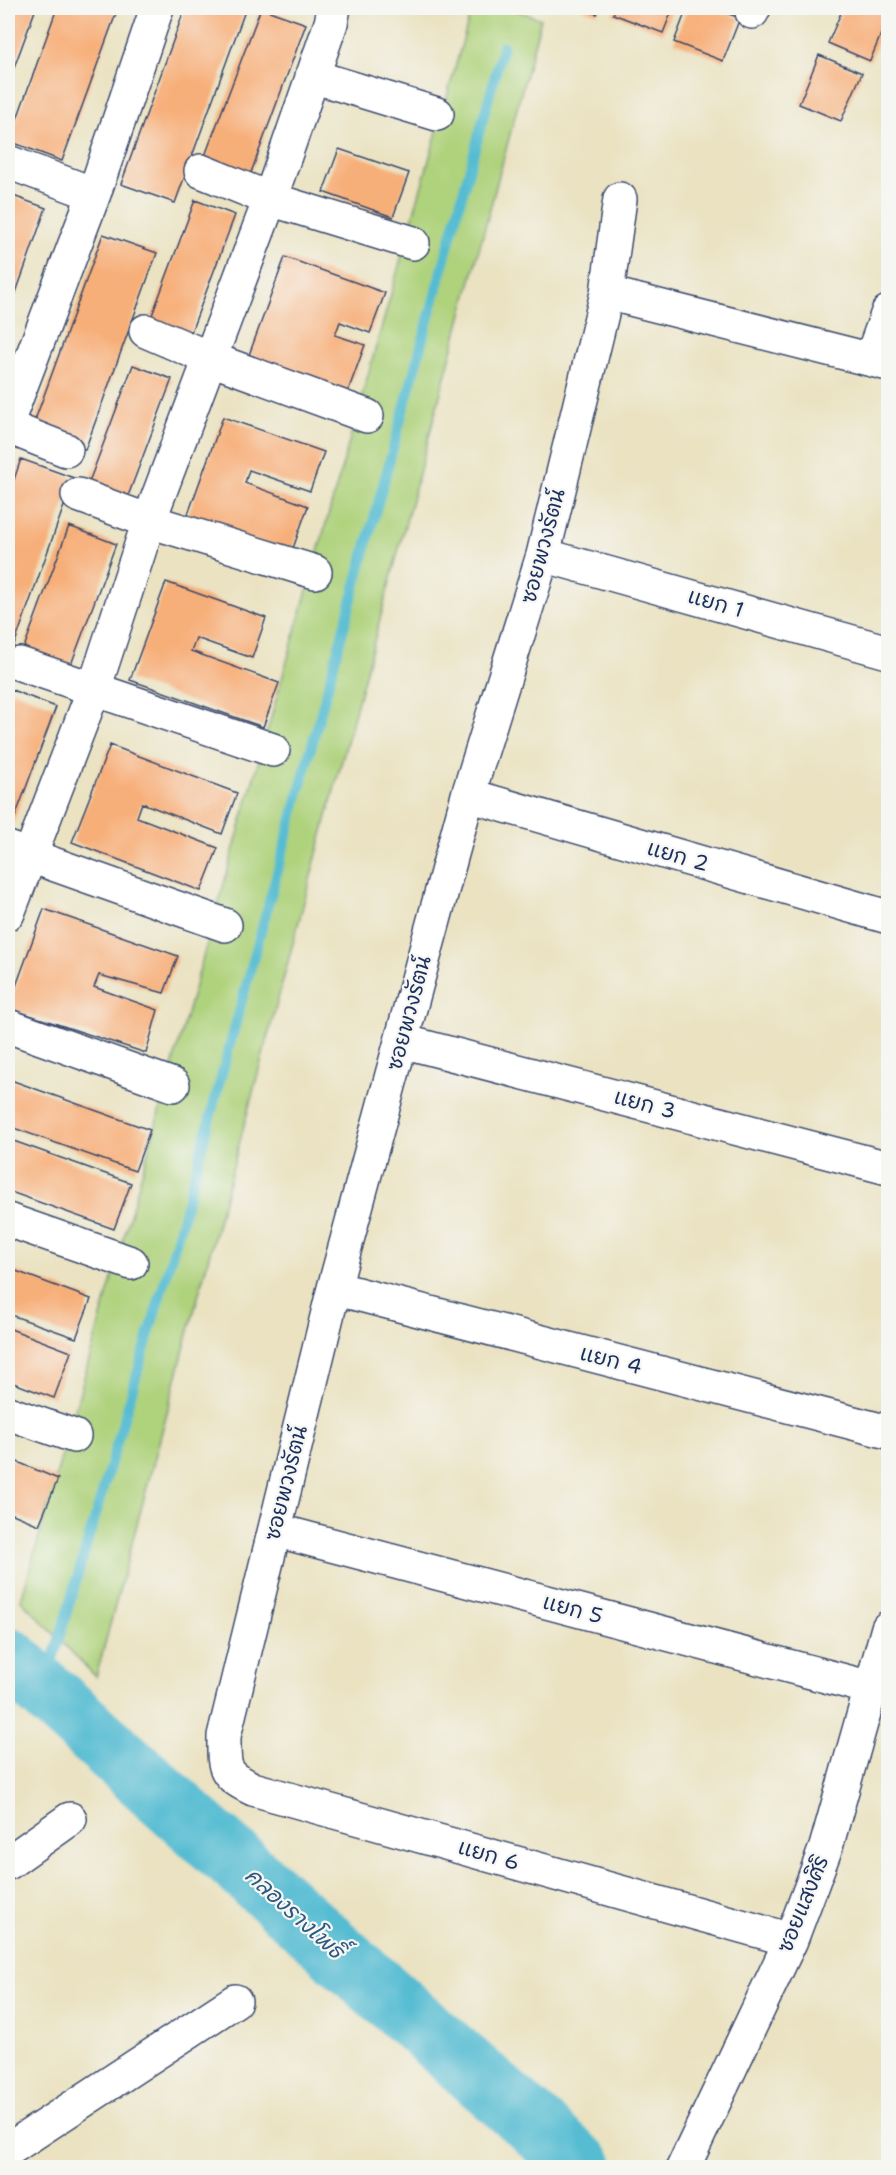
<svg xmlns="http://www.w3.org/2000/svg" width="896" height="2175" font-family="'Shantell Sans','Playpen Sans Thai',sans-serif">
	<rect width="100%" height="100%" fill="#f6f6f2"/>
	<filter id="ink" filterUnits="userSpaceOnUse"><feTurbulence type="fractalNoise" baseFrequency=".0167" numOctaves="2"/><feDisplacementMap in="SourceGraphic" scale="12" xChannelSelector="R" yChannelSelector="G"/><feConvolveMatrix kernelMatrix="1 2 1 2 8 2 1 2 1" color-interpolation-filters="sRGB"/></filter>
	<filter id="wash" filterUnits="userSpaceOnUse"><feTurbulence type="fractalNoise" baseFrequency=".008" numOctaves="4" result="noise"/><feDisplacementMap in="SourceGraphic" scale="24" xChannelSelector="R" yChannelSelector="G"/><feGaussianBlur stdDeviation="1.35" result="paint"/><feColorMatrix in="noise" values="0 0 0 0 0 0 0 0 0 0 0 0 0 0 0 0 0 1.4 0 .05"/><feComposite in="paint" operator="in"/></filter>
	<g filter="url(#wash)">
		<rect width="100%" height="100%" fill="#eae2c1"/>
		<path fill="#afd27b" stroke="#65806c" stroke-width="1.5" d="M472 8H509L541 19 96 1677 21 1600Z"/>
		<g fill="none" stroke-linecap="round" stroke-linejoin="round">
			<path stroke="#54bcd2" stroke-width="10" d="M44 1690 176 1242 503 46"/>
			<path stroke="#54bcd2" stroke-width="63" d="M8 1658 374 1985 583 2168"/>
		</g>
		<g id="blocks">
			<path fill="#f7af79" d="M8 8H36L8 84Z
				M57 8H118L62 161 9 141Z
				M185 8H246L175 203 121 184Z
				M261 8 306 24 249 178 203 161Z
				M581 8H600L597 14Z
				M616 8H673L663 33 613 14Z
				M687 8H712L740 18 723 61 674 42Z
				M843 8H880L888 11V17L870 61 828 43Z
				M819 55 862 73 841 121 799 104Z
				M339 149 409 173 393 217 323 192Z
				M8 194 46 208 8 315Z
				M195 200 235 215 188 340 148 326Z
				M103 234 157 253 85 450 31 431Z
				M285 257 385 293 370 333 340 322 335 335 365 345 348 391 249 355Z
				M133 365 172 379 125 504 86 490Z
				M223 417 324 452 310 491 249 470 245 483 308 506 291 554 187 517Z
				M21 459 74 478 8 662V497Z
				M69 526 116 544 69 670 22 653Z
				M166 582 266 618 252 658 196 638 191 651 279 683 263 727 130 680Z
				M12 690 56 707 8 836V701Z
				M110 745 237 793 222 834 142 803 137 817 218 848 201 891 72 842Z
				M44 909 178 956 164 993 99 975 94 987 158 1010 146 1053 8 1008Z
				M8 1079 150 1130 135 1171 8 1126Z
				M8 1139 131 1183 114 1229 8 1191Z
				M8 1268 91 1299 76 1338 8 1314Z
				M8 1328 71 1352 54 1398 8 1381Z
				M8 1458 58 1479 39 1525 8 1512Z"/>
		</g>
	</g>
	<g filter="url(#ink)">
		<use href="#blocks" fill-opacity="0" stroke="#3a4a6d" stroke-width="1.5"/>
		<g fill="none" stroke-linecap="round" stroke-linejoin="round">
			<defs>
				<path id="minor" d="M752 12 754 8
					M312 76 437 114
					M8 162 94 194
					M201 171 270 199 413 243
					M620 199 607 293 543 555 468 795 334 1288 224 1736C224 1768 222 1774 253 1789L791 1940
					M607 293 888 364
					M146 331 211 359 367 416
					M871 359 888 312
					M8 420 94 194 157 8
					M8 427 66 450
					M78 495 149 521 315 572
					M543 555 888 652
					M20 664 273 750
					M468 795 888 917
					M8 848 225 925
					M8 913 94 689 149 521 270 199 331 23 334 8
					M8 1026 173 1085
					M402 1041 888 1168
					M8 1220 131 1263
					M334 1288 888 1432
					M8 1413 74 1436
					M275 1530 871 1688
					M8 1863 70 1819
					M8 2150 235 2001
					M683 2168 791 1940 826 1847 888 1628"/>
			</defs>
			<use href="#minor" stroke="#3a4a6d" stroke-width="36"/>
			<use href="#minor" stroke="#fff" stroke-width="33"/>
		</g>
	</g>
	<g text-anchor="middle" stroke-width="4.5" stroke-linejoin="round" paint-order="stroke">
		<g font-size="21" fill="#1b2f5e" stroke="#f6f6f2">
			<text transform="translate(543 546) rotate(-75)" y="7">ซอยพวงรัตน์</text>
			<text transform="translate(716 603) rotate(16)" y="7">แยก 1</text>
			<text transform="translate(678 856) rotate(16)" y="7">แยก 2</text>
			<text transform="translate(409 1013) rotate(-75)" y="7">ซอยพวงรัตน์</text>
			<text transform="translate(645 1104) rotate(15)" y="7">แยก 3</text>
			<text transform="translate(611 1360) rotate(14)" y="7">แยก 4</text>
			<text transform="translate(286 1483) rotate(-76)" y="7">ซอยพวงรัตน์</text>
			<text transform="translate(573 1609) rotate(15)" y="7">แยก 5</text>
			<text transform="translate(489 1855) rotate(16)" y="7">แยก 6</text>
			<text transform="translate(803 1904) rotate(-68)" y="7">ซอยแสงศิริ</text>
		</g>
		<g font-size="22" font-style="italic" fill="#2c5981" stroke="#f6f6f2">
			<text transform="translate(295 1913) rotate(42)" y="8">คลองรางโพธิ์</text>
		</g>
	</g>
	<rect width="896" height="2175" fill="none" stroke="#f6f6f2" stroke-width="30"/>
</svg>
